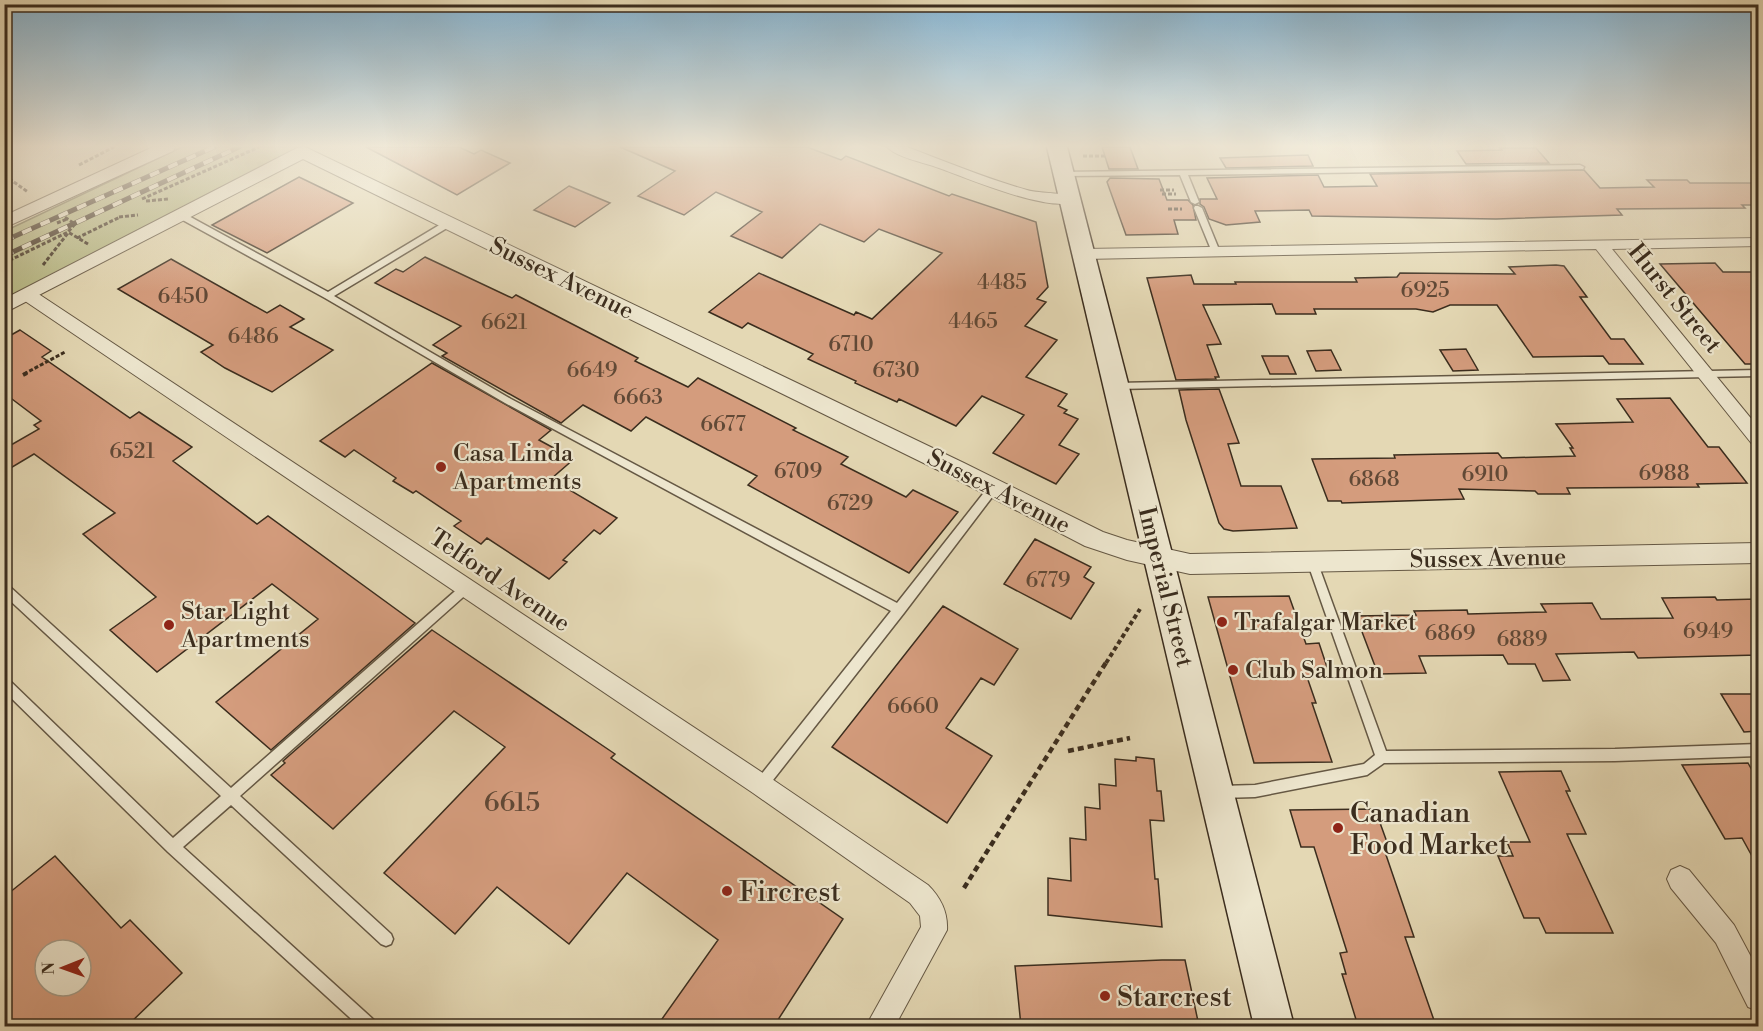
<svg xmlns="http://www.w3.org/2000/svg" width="1763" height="1031" font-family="'Libre Bodoni',serif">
	<rect width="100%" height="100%" fill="#e4d8b4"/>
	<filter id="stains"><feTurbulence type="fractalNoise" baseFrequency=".00333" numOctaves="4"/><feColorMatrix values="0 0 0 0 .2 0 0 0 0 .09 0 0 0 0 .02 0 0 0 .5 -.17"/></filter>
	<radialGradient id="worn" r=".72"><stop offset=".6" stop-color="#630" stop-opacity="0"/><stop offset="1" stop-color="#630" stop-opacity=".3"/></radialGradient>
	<path fill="#babd89" stroke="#7a7554" stroke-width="1.5" d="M182 147H300L5 300V231Z"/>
	<path fill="#d49c7d" stroke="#3b2d1e" stroke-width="1.5" fill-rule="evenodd" d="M366 147H459L474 154 481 150 510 163 457 195Z
		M620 147H807L841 160 846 156 949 196 952 194 1036 222 1048 287 1037 299 1046 302 1025 326 1057 340 1026 377 1067 394 1058 406 1067 410 1064 413 1078 419 1059 445 1079 454 1056 484 993 453 1024 415 982 396 956 426 899 399 897 402 855 383 856 381 808 359 813 354 748 323 742 328 709 312 759 273 854 315 856 312 872 319 942 253 879 229 864 242 820 224 782 258 731 236 762 212 716 192 684 215 638 196 675 171Z
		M1102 147H1130L1138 169H1109Z
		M1500 148H1536L1549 163 1466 164 1457 151 1502 150Z
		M1308 155 1313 166 1226 168 1220 158Z
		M1584 170 1600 188 1654 187 1647 180H1687L1690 183H1758V205H1742L1745 208 1617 209 1622 215 1496 219 1312 216 1309 210 1255 211 1260 222 1226 225 1209 219 1204 207 1200 204V199H1217L1207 178 1318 175 1324 187 1377 186 1370 174Z
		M299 177 353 203 267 253 212 225Z
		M1110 178 1159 179 1167 200H1188L1193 205 1196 220H1174L1178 234 1126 235 1107 182Z
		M569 186 610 203 575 227 534 210Z
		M425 257 512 298 516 295 638 358 635 361 688 387 698 378 796 428 793 430 848 457 841 464 906 497 913 490 958 512 909 573 748 485 757 476 646 417 631 431 583 405 561 423 442 356 447 353 433 345 461 326 375 283 396 269 403 272Z
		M171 259 267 313 280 305 304 319 290 327 333 350 272 392 225 368 201 352 213 345 118 289Z
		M1715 263 1723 272H1758V364H1745L1660 264Z
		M1556 265 1564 266 1587 297H1580L1611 339H1624L1643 364H1609L1603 356 1533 357 1497 305H1450L1433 312 1416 309H1314L1316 314H1276L1272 304 1203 305 1221 344 1207 345 1219 377H1215L1216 379 1176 380 1147 278 1191 275 1194 284H1236L1235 282H1357L1355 278 1397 277 1400 273 1515 274 1509 267Z
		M20 330 51 351 42 357 130 418 139 412 192 447 173 461 257 524 268 516 415 623 271 750 216 702 318 619 272 584 157 672 110 630 156 597 83 534 115 513 34 454 4 472V449L39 429 34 425 41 421 4 393V339Z
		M1466 349 1478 370 1453 371 1440 350Z
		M1331 350 1341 370 1316 371 1307 351Z
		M1262 356H1288L1296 374H1270Z
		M432 363 551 430 539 440 574 459 551 479 617 518 600 534 594 530 563 560 567 562 549 579 487 538 481 544 454 526 461 521 416 491 413 493 393 481 396 478 354 450 345 457 320 441Z
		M1219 389 1239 443 1228 444 1241 486H1281L1297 528 1233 531 1224 529 1219 523 1186 420 1179 390Z
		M1670 398 1708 447H1719L1747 483 1697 484 1699 487 1567 488 1570 494H1538L1535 491 1459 489 1464 499 1342 503 1341 501H1328L1312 459 1395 458 1394 455 1498 453 1502 458 1575 456 1570 448H1573L1556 424 1633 422 1617 399Z
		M1035 539 1091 567 1084 577 1094 583 1071 619 1004 584Z
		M1289 596 1306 644 1319 643 1330 676 1307 677 1316 703H1312L1332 762 1254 763 1208 597Z
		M1715 597 1717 600 1758 599V655L1638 658 1634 652 1556 654 1570 680 1543 681 1535 664H1508L1503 655 1419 656 1426 673 1378 674 1356 616 1416 615 1414 611 1467 610 1468 614 1546 612 1541 604 1592 603 1601 619 1673 618 1662 598Z
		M943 606 1018 649 994 685 981 678 946 728 992 756 947 823 832 747Z
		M432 630 615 754 611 758 843 919 774 1026H657L718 940 627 873 569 944 497 887 455 934 384 873 505 747 454 711 333 829 271 775 285 763 283 761Z
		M1721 694H1758V731L1744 732Z
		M1136 757 1154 759 1157 791H1161L1164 821 1150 820 1155 879H1158L1162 927 1048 915V878L1071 881 1070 838 1086 840 1085 807 1100 809 1099 784 1116 786 1115 759 1136 761Z
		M1748 763 1758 781V867L1742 838 1725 839 1682 765Z
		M1561 771 1570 791H1566L1586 834H1567L1613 933H1546L1539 918H1524L1498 856H1513L1507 842H1530L1499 772Z
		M1375 809 1388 845 1383 846 1414 937H1405L1436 1026H1358L1342 974H1346L1340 953 1347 952 1314 847H1301L1290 810Z
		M55 856 121 928 130 920 182 973 127 1026H4V897ZM45 950H81V986H45Z
		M1162 960H1185L1199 1026H1021L1015 966Z"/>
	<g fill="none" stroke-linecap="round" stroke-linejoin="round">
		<defs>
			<path id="service" d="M1580 165 1584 167 1583 169 1188 175 1199 202 1195 204 1191 202 1180 175 1063 176 1059 174 1063 172Z
				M1195 206H1198L1202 208 1220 252 1219 254H1216L1212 252 1194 208Z
				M179 214H185L328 292 446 221H452V225L334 296 511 399 897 603 990 485H998L999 488 904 613 766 789 761 791 756 789 755 785 756 781 891 611 505 403 325 298 179 218Z
				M1758 370V376L1117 389 1112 386 1117 383Z
				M1312 557 1316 558 1317 561 1386 751 1615 749 1758 744V756L1615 761 1384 763 1367 775 1255 797 1221 798 1216 796 1215 792 1216 788 1221 786 1255 785 1364 764 1375 755 1307 561 1308 558Z
				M466 583 470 585 472 588 470 591 240 796 391 934 393 939 391 944 386 946 381 944 231 805 183 847 375 1021 377 1026H359L168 852 4 691V678L8 679 173 838 221 796 4 595V584L8 585 231 788 462 585Z"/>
			<path id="minor" d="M887 147H907C947 162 987 179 1027 190 1039 194 1071 192 1077 199 1060 218 962 176 939 168 923 162 898 158 887 147Z
				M1758 238V246L1612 249 1758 427V446L1752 444 1596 249 1084 259 1076 254 1084 249Z
				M28 290 34 291 769 777 928 885C941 898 948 912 947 930L895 1026H866L921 927 920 916 910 903 753 793 22 299 20 295Z
				M1680 866 1689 870 1734 925 1758 970V1011L1748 1007 1716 943 1671 888 1667 879 1671 870Z"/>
			<path id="tertiary" d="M153 147H175L173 151 4 228V216Z
				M305 147 964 463 1103 532 1127 540 1190 554 1758 543V563L1190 574 1127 560 1085 546 948 475 303 159 4 313V299L297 148Z"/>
			<path id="secondary" d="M1047 147H1067L1294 1026H1254Z"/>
		</defs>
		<use href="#service" stroke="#655844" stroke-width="3"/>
		<use href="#minor" stroke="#655844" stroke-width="2"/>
		<use href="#tertiary" stroke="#655844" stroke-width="2"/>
		<use href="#secondary" stroke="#3b2d1e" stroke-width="3"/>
		<path stroke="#3b2d1e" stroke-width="3" stroke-dasharray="4 2" stroke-linecap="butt" d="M1083 156H1105
			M79 165 114 147
			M4 175 28 192
			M1160 190H1174
			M1162 194H1176
			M142 199 259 147
			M146 201 168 199
			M1168 209H1182
			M60 214 75 224 68 232 88 244
			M119 217 138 215
			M57 223 67 219
			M77 238 120 217
			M4 263 68 232
			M43 265 68 233
			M24 374 65 352"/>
		<path stroke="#3b2d1e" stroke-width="4" stroke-dasharray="4.5 3" stroke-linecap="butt" d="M23 375 27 373
			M1106 663 1140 609"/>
		<path stroke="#3b2d1e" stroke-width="4.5" stroke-dasharray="6 4" stroke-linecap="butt" d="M1068 751 1130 738
			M964 888 1107 661"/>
		<use href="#service" fill="#ede6ce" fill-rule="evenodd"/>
		<use href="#minor" fill="#ede6ce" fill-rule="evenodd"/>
		<use href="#tertiary" fill="#ede6ce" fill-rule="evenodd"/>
		<use href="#secondary" fill="#ede6ce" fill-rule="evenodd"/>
		<defs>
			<path id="rail" d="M4 241 214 147
				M4 256 239 147"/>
		</defs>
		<use href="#rail" stroke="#3b2d1e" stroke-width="5"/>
		<use href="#rail" stroke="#ede6ce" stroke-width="4" stroke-dasharray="10" stroke-linecap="butt"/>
	</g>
	<linearGradient id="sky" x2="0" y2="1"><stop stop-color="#87b6d4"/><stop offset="0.5" stop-color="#f3eddd"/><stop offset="1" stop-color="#f3eddd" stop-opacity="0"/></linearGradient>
	<rect width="1763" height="292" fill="url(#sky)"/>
	<g fill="#8f2418" stroke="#ede6ce" stroke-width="2">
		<circle cx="441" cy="467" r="6"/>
		<circle cx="1222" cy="622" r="6"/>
		<circle cx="169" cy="625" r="6"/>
		<circle cx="1233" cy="670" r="6"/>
		<circle cx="1338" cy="828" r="6"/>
		<circle cx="727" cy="891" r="6"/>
		<circle cx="1105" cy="996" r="6"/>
	</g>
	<g text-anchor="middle" stroke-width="4.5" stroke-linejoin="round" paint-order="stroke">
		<g font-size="21" fill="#614936">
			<text x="1002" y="289">4485</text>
			<text x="1425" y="297">6925</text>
			<text x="183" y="303">6450</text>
			<text x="973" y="328">4465</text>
			<text x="504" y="329">6621</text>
			<text x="253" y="343">6486</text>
			<text x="851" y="351">6710</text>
			<text x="592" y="377">6649</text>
			<text x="896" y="377">6730</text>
			<text x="638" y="404">6663</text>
			<text x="723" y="431">6677</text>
			<text x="132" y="458">6521</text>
			<text x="798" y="478">6709</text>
			<text x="1664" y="480">6988</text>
			<text x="1485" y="481">6910</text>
			<text x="1374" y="486">6868</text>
			<text x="850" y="510">6729</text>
			<text x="1048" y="587">6779</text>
			<text x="1708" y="638">6949</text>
			<text x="1450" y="640">6869</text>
			<text x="1522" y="646">6889</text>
			<text x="913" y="713">6660</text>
		</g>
		<g font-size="24" fill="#3b2d1e" stroke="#ede6ce">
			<text transform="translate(562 278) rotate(26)" y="8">Sussex Avenue</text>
			<text transform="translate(1675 298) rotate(51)" y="8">Hurst Street</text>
			<text transform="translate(999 491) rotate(27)" y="8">Sussex Avenue</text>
			<text transform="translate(1488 558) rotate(-1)" y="8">Sussex Avenue</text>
			<text transform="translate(500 580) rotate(34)" y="8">Telford Avenue</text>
			<text transform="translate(1166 587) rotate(76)" y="8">Imperial Street</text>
		</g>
		<g font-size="24" fill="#3b2d1e" stroke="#ede6ce" text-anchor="start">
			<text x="453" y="461">Casa Linda<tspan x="453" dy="28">Apartments</tspan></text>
			<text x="181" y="619">Star Light<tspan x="181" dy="28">Apartments</tspan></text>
			<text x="1234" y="630">Trafalgar Market</text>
			<text x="1245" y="678">Club Salmon</text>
		</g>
		<g font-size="26" fill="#614936">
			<text x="512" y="811">6615</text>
		</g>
		<g font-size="28" fill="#3b2d1e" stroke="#ede6ce" text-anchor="start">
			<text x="1350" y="822">Canadian<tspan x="1350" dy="32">Food Market</tspan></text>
			<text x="739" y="901">Fircrest</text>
			<text x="1117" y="1006">Starcrest</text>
		</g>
	</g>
	<rect width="1763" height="1031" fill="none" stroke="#e4d8b4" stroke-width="24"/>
	<rect x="6" y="6" width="1751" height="1019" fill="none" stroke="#3b2d1e" stroke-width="3"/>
	<rect x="12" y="12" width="1739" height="1007" fill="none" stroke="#3b2d1e" stroke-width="1.5"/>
	<g transform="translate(63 968) rotate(269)"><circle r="28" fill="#ede6ce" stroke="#a69c88" stroke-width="1.5"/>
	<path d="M0-4.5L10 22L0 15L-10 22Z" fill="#8f2418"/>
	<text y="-9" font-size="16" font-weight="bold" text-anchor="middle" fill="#3b2d1e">N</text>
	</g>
	<rect width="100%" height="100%" filter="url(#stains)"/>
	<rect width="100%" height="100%" fill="url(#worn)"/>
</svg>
